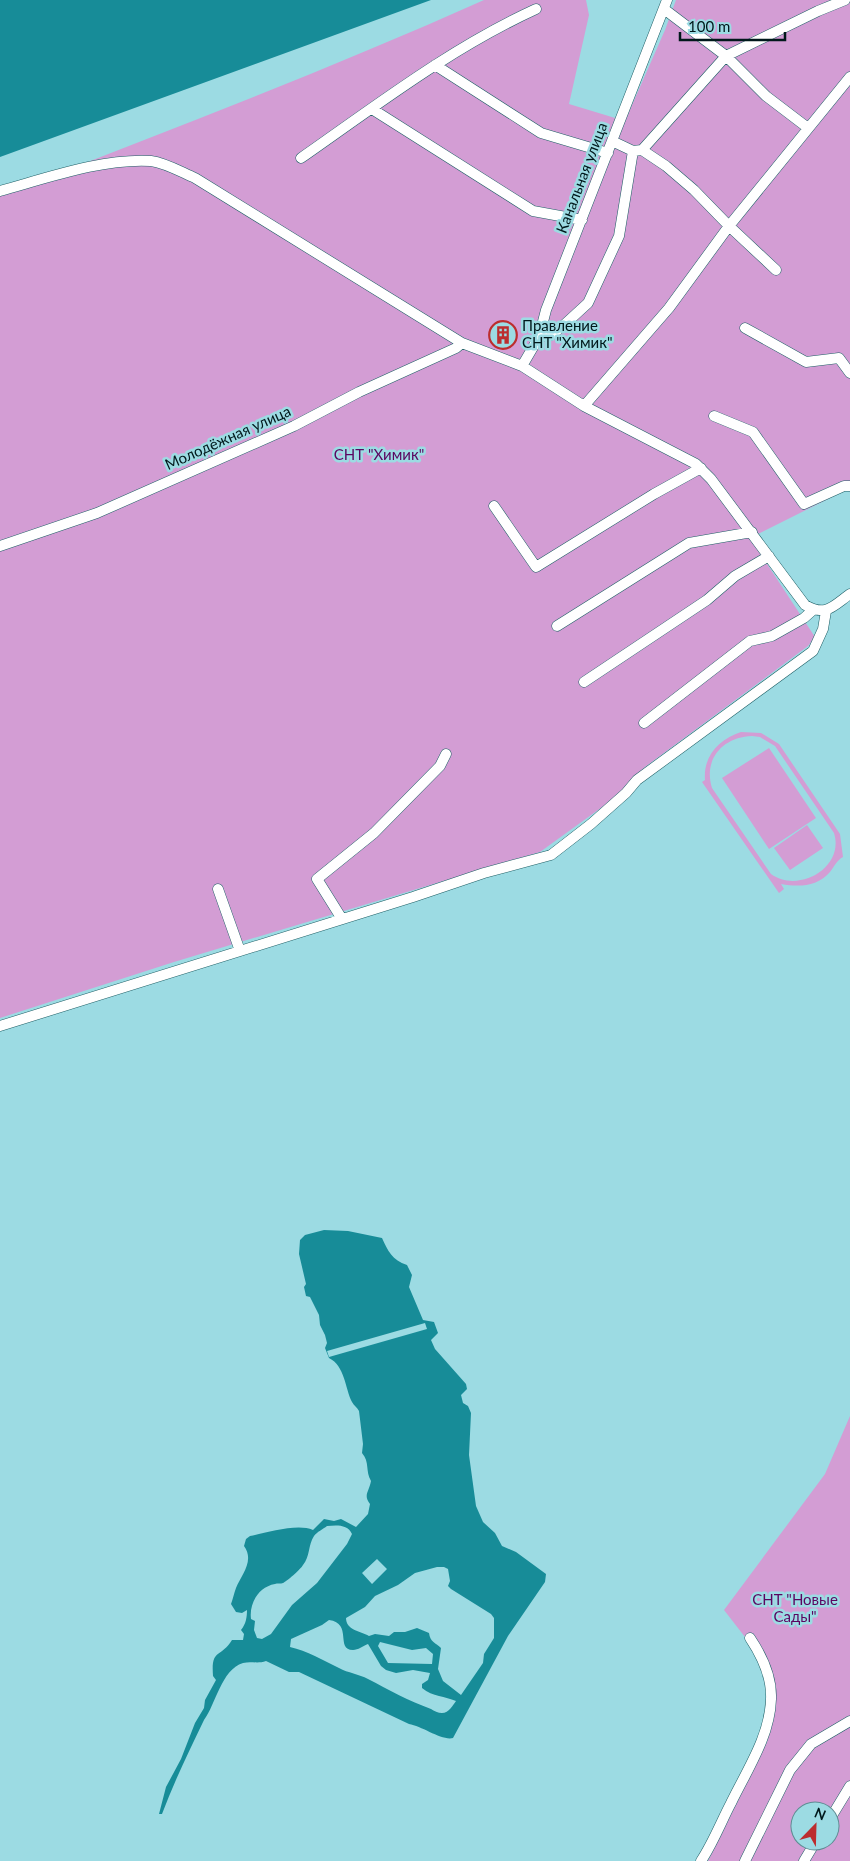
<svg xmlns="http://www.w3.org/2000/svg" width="850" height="1861" font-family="Lato,sans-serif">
	<rect width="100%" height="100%" fill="#9cdbe3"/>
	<path fill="#d39dd4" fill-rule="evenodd" d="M484 0H586L589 15 569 104 625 121 665 30 676 0H850V492L848 489 750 538 815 637 808 646 645 767 616 797 540 852 174 962 0 1018V194L23 187C178 127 332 68 484 0Z
		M741 732 761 733 779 744 840 834 843 857C837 860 834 867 830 872 817 887 799 887 781 884L784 889 779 893 702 782 705 780C703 755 720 739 741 732ZM752 736 760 737 775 746 834 833C845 868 798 894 771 874L712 788C703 759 723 737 752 736Z
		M769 748 816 818 769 849 722 778Z
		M807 825 823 848 790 870 774 848Z
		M850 1416V1861H708L767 1742 776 1704 766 1664 724 1610 825 1474ZM800 1811H830V1841H800Z"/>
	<path fill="#178c98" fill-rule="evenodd" d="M0 0H431L0 157Z
		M324 1230 348 1231 382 1238C388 1251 392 1260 407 1265L412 1275 409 1287 423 1320 434 1322 438 1333 431 1340 435 1349 466 1384 467 1389 461 1395 463 1403 468 1406 471 1413 469 1455 476 1506 483 1522 495 1533 502 1546 516 1552 546 1574 545 1582 508 1636 453 1738C442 1741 422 1726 409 1724L299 1672H289L266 1661C258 1664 251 1661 243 1663 221 1670 216 1704 204 1720 189 1751 174 1782 162 1814H159L166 1787 181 1759 195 1723 204 1708 205 1700 216 1680 213 1676C211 1648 220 1659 232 1640H243L244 1634 241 1630C246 1624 247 1617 247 1610L242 1613 236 1612 231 1604C233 1599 234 1593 236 1588 241 1575 255 1561 244 1546L246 1539 250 1536C267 1533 297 1523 313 1530L324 1519 334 1521 341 1519 356 1527 368 1514 370 1504C363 1495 369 1492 371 1481 365 1471 370 1462 362 1453L363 1444 359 1411C357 1407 354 1406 352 1402 345 1388 345 1366 329 1358L325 1348 327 1343 325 1335 320 1325 319 1315 310 1297 306 1296 304 1287 306 1284 299 1254 300 1240 305 1235ZM327 1526C336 1525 348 1524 352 1534L347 1544 317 1583 292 1605 271 1634 262 1639 257 1638 254 1630 255 1621 251 1619C249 1604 258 1587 275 1584 277 1583 281 1584 283 1583 286 1582 301 1569 303 1565 310 1557 308 1545 314 1536 317 1532 323 1529 327 1526ZM437 1567H444L448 1569 450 1581 448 1586 451 1589 491 1614 494 1618V1638L484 1654 483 1663 461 1695 443 1681 438 1669 441 1648C436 1643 430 1642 429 1633L417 1628 405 1632H394L389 1636 375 1634 369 1636C360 1631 346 1630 346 1618L365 1607 375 1596 398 1585 415 1573ZM329 1620C353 1623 335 1650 353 1650 358 1650 363 1646 368 1644L381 1666 386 1670 396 1673 413 1670 430 1673 428 1680 422 1684V1688C433 1697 445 1696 456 1701 453 1705 449 1713 442 1713 438 1713 434 1711 431 1709 409 1701 389 1690 368 1679 359 1674 348 1673 339 1668 323 1660 307 1651 290 1647L291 1639 322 1625ZM380 1642 412 1650 426 1648 433 1654 432 1664 388 1663 378 1646Z"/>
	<path fill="#9cdbe3" d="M425 1323 427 1329 329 1357 327 1351Z
		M377 1559 387 1569 372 1584 362 1573Z"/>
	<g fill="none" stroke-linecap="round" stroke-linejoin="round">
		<defs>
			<path id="minor" d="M664 9 726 56 766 96 808 128
				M435 65 541 133 608 153
				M372 109 533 211 582 220
				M612 141 633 151
				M642 150 666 166 694 190 729 226 776 270
				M301 158C377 105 451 48 536 9
				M0 191C47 178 103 158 151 161 166 163 181 172 195 178L462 343 522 366 584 406 696 464 711 479 805 605C826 617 832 607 850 594
				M745 328 806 362 839 358 850 373
				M539 337 551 335 564 325 588 303 619 236 633 151 642 150 726 56 818 11 845 0
				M522 366 539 337 546 310 667 0
				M584 406 669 308 729 226 850 77
				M714 416 753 432 804 504 844 486H850
				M494 506 536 567 654 494 701 468
				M0 546 97 513 294 426 359 392 456 348 462 343
				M557 626 689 543 752 532
				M584 682 707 600 735 576 769 556
				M644 723 750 641 772 636 804 618 813 610
				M218 889 240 951
				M342 919 317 879 374 833 440 766 446 754
				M0 1026 413 897 484 873 551 855 591 824 626 793 637 780 813 651 823 629 826 611
				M830 1819 850 1786
				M701 1861C713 1843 721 1822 731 1803 747 1770 770 1736 771 1699 772 1677 762 1656 750 1638
				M745 1861 790 1770 811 1744 850 1721
				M804 1861 816 1841"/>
		</defs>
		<use href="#minor" stroke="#1f5f66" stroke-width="11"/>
		<use href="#minor" stroke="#fff" stroke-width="10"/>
	</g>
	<defs>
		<symbol id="building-ring" viewBox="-11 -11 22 22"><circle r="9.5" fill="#9cdbe3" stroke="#bc2d2e" stroke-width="1.5"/><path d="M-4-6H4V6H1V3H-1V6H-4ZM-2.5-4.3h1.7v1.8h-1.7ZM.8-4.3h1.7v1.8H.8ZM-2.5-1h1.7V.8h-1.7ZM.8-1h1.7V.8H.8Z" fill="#bc2d2e"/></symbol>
	</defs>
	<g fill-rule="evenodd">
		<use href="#building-ring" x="487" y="319" width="32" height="32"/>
	</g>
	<g text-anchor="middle" stroke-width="5" stroke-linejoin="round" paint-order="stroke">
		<g font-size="15" fill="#00181b" stroke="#9cdbe3">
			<text transform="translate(582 178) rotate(-69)" y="5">Канальная улица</text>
			<text transform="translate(228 438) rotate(-24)" y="5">Молодёжная улица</text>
		</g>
		<g font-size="15" fill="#00181b" stroke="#9cdbe3" text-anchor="start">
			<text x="522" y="331">Правление<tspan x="522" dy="17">СНТ "Химик"</tspan></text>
		</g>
		<g font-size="15" fill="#5b0560" stroke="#9cdbe3">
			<text x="379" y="460">СНТ "Химик"</text>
			<text x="795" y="1605">СНТ "Новые<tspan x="795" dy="17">Сады"</tspan></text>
		</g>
	</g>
	<g transform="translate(815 1826) rotate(23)"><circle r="24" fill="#9cdbe3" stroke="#5e8d93"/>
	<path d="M0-4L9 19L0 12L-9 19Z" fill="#bc2d2e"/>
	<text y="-8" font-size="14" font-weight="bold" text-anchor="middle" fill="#00181b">N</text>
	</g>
	<path d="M680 32v8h105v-8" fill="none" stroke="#00181b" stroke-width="2.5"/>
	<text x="688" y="32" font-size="15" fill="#00181b" stroke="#9cdbe3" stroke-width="4" paint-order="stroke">100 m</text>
</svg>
